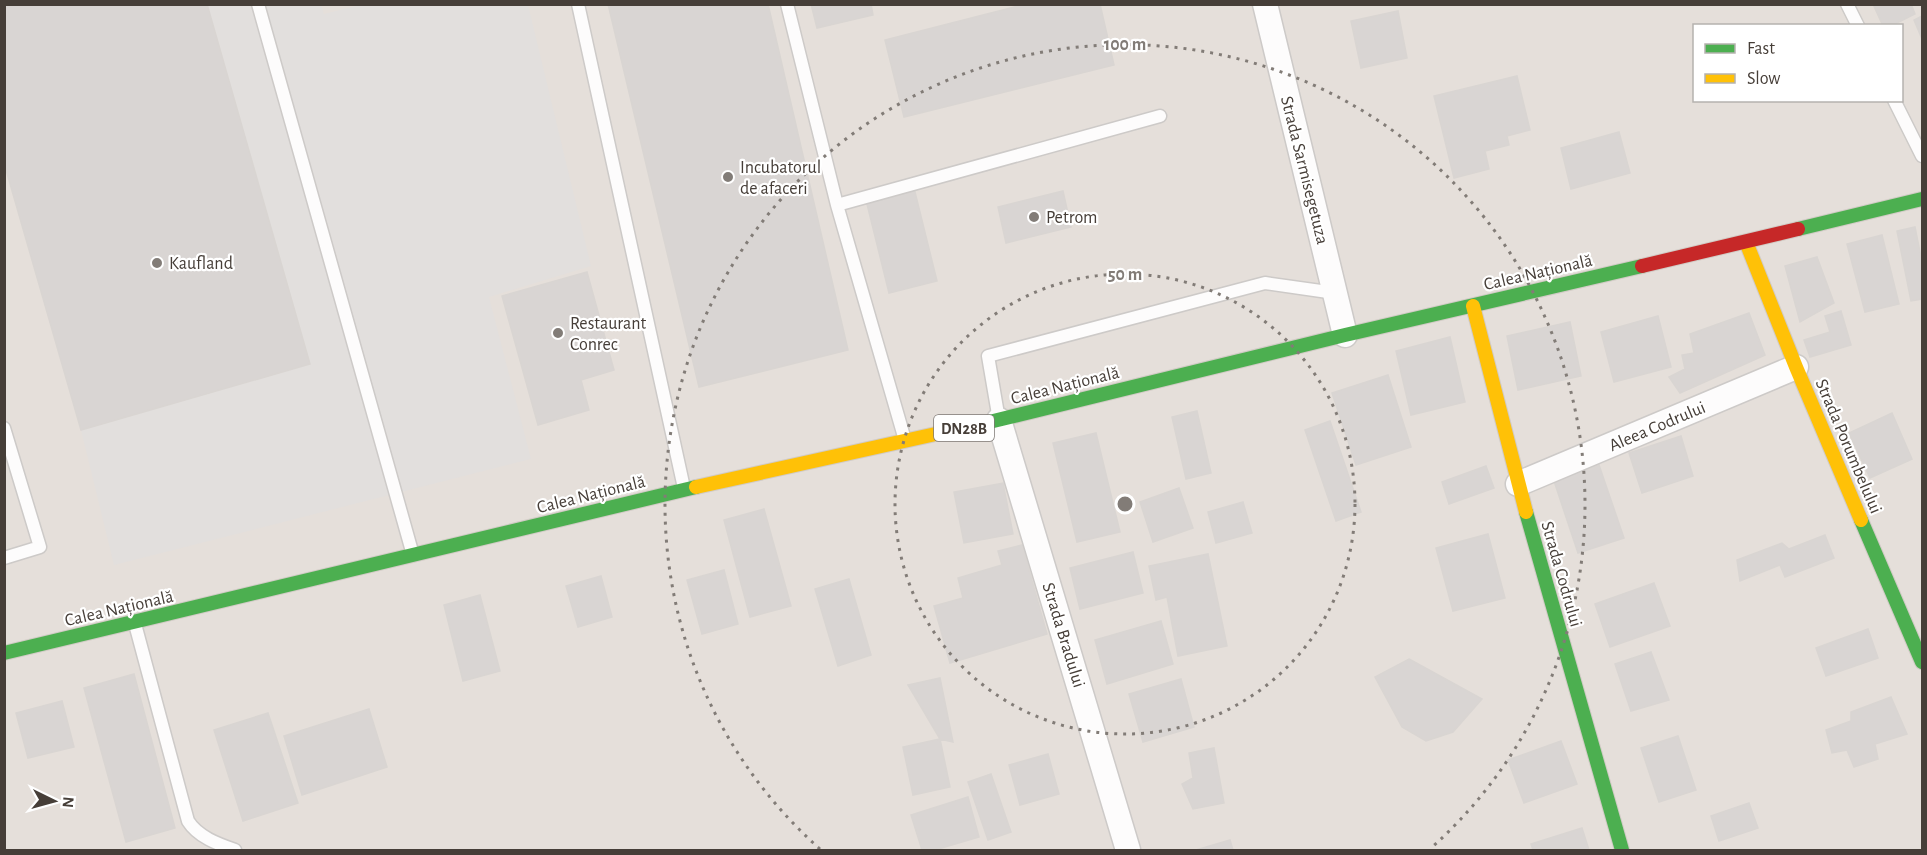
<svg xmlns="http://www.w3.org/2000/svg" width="1927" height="855" font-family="'Alegreya Sans',sans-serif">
	<rect width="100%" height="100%" fill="#f1eeec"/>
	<path fill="#e5dfda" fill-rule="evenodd" d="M5 5H1922V850H5ZM1694 26H1902V100H1694Z"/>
	<path fill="#e2dfdd" d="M207 5H321L324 14 360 5H528L591 266 489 297 531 459 114 565 81 430 310 364Z"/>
	<path fill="#d9d5d3" stroke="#d9d5d2" stroke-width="1.5" d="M4 4H207L310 364 81 430 4 163Z
		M608 4H768L848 350 699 387Z
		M811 4H871L873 15 817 28Z
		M1026 4H1100L1114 65 904 117 885 40Z
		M1873 4H1911L1915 14 1891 26H1883Z
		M1398 11 1407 58 1361 68 1351 21Z
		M1922 16V39L1914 20Z
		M1517 76 1530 130 1507 136 1509 145 1485 151 1489 169 1454 178 1434 96Z
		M1619 132 1630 173 1571 189 1561 148Z
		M914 188 937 281 889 293 866 200Z
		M1063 191 1071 227 1006 243 998 207Z
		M1915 227 1922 262V299L1911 301 1897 231Z
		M1882 235 1899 304 1865 312 1847 244Z
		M1817 257 1834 303 1800 322 1785 266Z
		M587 272 614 370 581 380 589 410 538 425 502 296Z
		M1841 311 1851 345 1810 357 1804 340 1830 332 1825 316Z
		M1749 313 1765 355 1680 393 1669 377 1685 369 1682 355 1694 353 1690 334Z
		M1658 316 1671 367 1614 382 1601 332Z
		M1570 322 1581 376 1518 390 1507 336Z
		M1450 337 1465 402 1411 415 1396 351Z
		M1388 375 1411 447 1356 465 1332 393Z
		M1197 411 1211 473 1186 479 1172 417Z
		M1892 413 1912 459 1870 478 1849 433Z
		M1330 421 1361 512 1336 521 1305 430Z
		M1096 433 1120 532 1077 542 1053 443Z
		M1681 436 1693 476 1642 493 1629 453Z
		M1599 465 1624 538 1578 553 1554 481Z
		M1486 466 1494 488 1449 504 1442 482Z
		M1003 483 1013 534 964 543 954 492Z
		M1179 488 1193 528 1153 542 1140 502Z
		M1243 502 1252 533 1216 543 1208 512Z
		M764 509 791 606 750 617 724 520Z
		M1488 534 1505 598 1453 611 1436 548Z
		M1825 535 1834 558 1785 577 1780 565 1740 581 1737 560 1782 543 1789 549Z
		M1022 545 1047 634 950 663 934 606 963 598 958 578 1002 565 998 551Z
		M1133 552 1143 593 1080 609 1070 568Z
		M1208 554 1227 646 1178 656 1167 597 1156 600 1149 566Z
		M724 570 738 624 702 634 687 580Z
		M601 576 612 617 578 627 566 586Z
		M849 579 871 655 838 666 815 589Z
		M1654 583 1670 626 1610 647 1595 604Z
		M480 595 500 671 463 681 444 605Z
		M1161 621 1173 664 1107 684 1095 640Z
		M1868 629 1878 658 1826 676 1816 648Z
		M1651 652 1669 700 1631 711 1615 664Z
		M1409 659 1482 699 1453 732 1426 741 1402 727 1375 677Z
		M134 674 175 828 126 842 84 688Z
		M940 678 953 742 940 739 908 685Z
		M1181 679 1194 727 1143 742 1129 694Z
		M1891 697 1907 734 1875 744 1878 759 1854 767 1847 750 1832 753 1826 730 1851 721V712Z
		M62 701 74 747 28 758 16 713Z
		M369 709 387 767 302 795 284 736Z
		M268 713 298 803 243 821 214 730Z
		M1678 736 1696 790 1659 802 1641 748Z
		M940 739 950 787 913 795 903 747Z
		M1561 741 1577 784 1524 803 1508 760Z
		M1214 748 1224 803 1193 809 1182 784 1193 778 1189 753Z
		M1048 754 1059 794 1020 805 1009 765Z
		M991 774 1011 832 988 840 968 782Z
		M968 797 979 837 935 850H922L911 815Z
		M1749 803 1758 828 1719 841 1711 816Z
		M1582 828 1589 850H1533L1531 844Z
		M1230 840 1233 850H1196Z"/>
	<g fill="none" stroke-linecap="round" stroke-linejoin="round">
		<defs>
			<path id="lane" d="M258 4 413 555
				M578 4 684 488
				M787 4 837 205 905 440
				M1847 4 1858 26
				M1894 100 1922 156
				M837 205 1160 116
				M999 420 988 356 1265 283 1335 293
				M4 428 40 547 4 558
				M135 624 188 821C198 837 218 844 235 850"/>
			<path id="street" d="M1265 4 1345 335
				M999 420 1128 850
				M1518 484 1796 367"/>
			<path id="fast" d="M1798 229 1922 199
				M981 424 1345 335 1642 266
				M1526 512 1622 850
				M1861 520 1922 662
				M4 653 696 487"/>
			<path id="slow" d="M1746 242 1796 367 1861 520
				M1473 306 1526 512
				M696 487 981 424"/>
			<path id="jam" d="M1642 266 1798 229"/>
		</defs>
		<use href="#lane" stroke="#cdcac8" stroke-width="15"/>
		<use href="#street" stroke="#cdcac8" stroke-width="27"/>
		<use href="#fast" stroke="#d1cbc5" stroke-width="16"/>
		<use href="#slow" stroke="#d1cbc5" stroke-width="16"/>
		<use href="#jam" stroke="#d1cbc5" stroke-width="16"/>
		<use href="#lane" stroke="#fdfcfc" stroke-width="12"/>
		<use href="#street" stroke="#fdfcfc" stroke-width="24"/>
		<use href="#fast" stroke="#4caf50" stroke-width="14"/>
		<use href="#slow" stroke="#ffc107" stroke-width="14"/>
		<use href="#jam" stroke="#c62828" stroke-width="14"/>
	</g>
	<g fill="none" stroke="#827c77" stroke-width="3" stroke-dasharray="3 6">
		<circle cx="1125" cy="504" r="230"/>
		<path d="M820 849A460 460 0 1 1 1430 849"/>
	</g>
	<g fill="#827c77" stroke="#fff" stroke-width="2">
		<circle cx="728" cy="177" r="6"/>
		<circle cx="1034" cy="217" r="6"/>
		<circle cx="157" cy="263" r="6"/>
		<circle cx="558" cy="333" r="6"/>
	</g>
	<g text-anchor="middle" stroke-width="4.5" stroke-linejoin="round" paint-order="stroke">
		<rect fill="#fff" stroke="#7e7874" stroke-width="1.5" x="934" y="415" width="60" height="26" rx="4.5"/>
		<g font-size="16" font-weight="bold" fill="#463e38">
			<text x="964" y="434">DN28B</text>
		</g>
		<g font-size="18" fill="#463e38" stroke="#fff" text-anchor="start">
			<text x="740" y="173">Incubatorul<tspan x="740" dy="21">de afaceri</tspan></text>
			<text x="1046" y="223">Petrom</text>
			<text x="169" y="269">Kaufland</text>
			<text x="570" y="329">Restaurant<tspan x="570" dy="21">Conrec</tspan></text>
		</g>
		<g font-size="18" fill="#463e38" stroke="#fff">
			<text transform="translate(1305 170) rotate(76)" y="6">Strada Sarmisegetuza</text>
			<text transform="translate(1538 272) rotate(-13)" y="6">Calea Națională</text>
			<text transform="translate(1065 385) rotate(-14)" y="6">Calea Națională</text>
			<text transform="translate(1657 426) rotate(-23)" y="6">Aleea Codrului</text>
			<text transform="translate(1849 446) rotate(67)" y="6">Strada Porumbelului</text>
			<text transform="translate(591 494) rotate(-14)" y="6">Calea Națională</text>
			<text transform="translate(1562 574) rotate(74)" y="6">Strada Codrului</text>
			<text transform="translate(119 608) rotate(-13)" y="6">Calea Națională</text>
			<text transform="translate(1064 635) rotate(73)" y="6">Strada Bradului</text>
		</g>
	</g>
	<circle cx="1125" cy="504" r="9" fill="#827c77" stroke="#fff" stroke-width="3"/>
	<g font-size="18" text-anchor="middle" font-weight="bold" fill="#827c77" stroke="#fff" stroke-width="4.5" stroke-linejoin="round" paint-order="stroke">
		<text x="1125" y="50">100 m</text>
		<text x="1125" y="280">50 m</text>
	</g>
	<rect width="1927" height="855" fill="none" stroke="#463e38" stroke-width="12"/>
	<rect x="1693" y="24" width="210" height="78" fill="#ffffff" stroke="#b5b2af" stroke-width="1.5"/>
	<rect x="1705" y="44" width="30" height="9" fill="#4caf50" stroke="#b5b2af" stroke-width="1.5"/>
	<text x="1747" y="54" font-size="18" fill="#463e38">Fast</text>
	<rect x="1705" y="74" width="30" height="9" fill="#ffc107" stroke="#b5b2af" stroke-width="1.5"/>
	<text x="1747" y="84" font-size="18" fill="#463e38">Slow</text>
	<g transform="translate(54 801) rotate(95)" stroke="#ffffff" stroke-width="4.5" paint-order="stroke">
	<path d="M0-4.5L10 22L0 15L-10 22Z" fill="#463e38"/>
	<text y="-9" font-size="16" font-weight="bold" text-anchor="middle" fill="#463e38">N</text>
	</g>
</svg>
